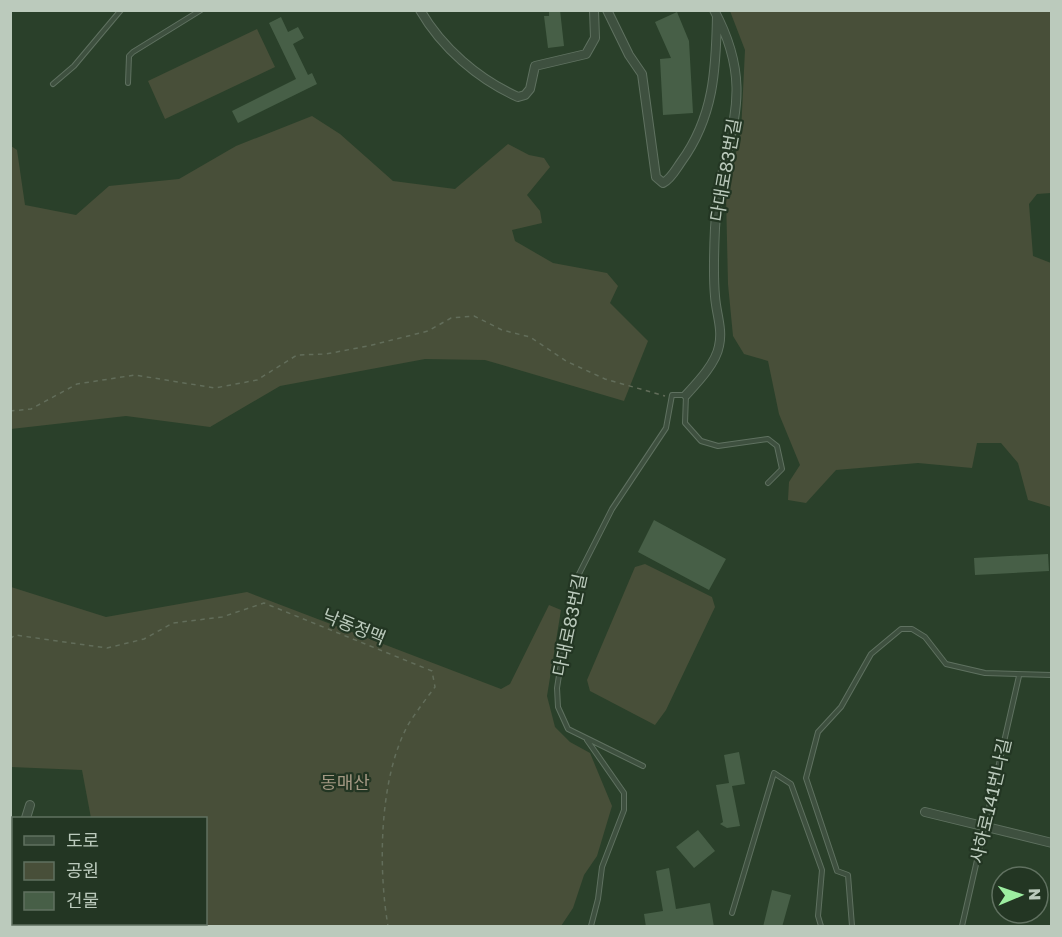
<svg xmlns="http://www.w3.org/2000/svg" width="1062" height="937" font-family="'Golos Text','Noto Sans KR',sans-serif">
	<rect width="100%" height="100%" fill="#2a402a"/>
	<path fill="#484f39" d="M730 11H1051V193L1037 194 1029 204 1033 256 1051 263V507L1028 500 1018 463 1001 443H977L972 468 918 463 836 470 806 503 788 500 789 482 800 465 779 414 768 361 744 354 733 336 728 284 726 195 741 132 745 50Z
		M257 29 275 67 165 119 148 81Z
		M312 116 340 134 393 181 455 189 508 144 529 155 544 158 550 167 527 195 540 211 542 223 512 230 515 241 553 263 607 273 618 286 610 303 648 341 624 401 485 360 425 359 280 386 210 427 126 416 11 429V146L17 150 25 205 76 215 109 186 179 179 236 146Z
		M645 564 712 597 715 607 666 710 655 725 590 691 587 680 635 567Z
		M11 587 106 617 247 592 501 689 510 684 549 605 561 610 547 696 555 727 570 742 590 753 612 806 597 856 584 875 573 908 561 926H129L130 924H206V818H91L82 770 11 767Z"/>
	<path fill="#475f47" d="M549 10H560L564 46 548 48 544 16H549Z
		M677 12 689 41 693 113 663 115 660 59 671 58 655 22Z
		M281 17 288 32 298 27 304 38 293 44 308 75 312 73 317 84 238 123 232 111 296 79 269 23Z
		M654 520 726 559 709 590 638 552Z
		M1048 554 1049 571 975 575 974 558Z
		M739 752 745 784 732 786 740 826 727 828 720 824 723 822 716 785 729 783 724 755Z
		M698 830 715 851 694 868 676 847Z
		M669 868 676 909 710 903 714 927H646L644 914 663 911 656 871Z
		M772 890 791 895 782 927H763Z"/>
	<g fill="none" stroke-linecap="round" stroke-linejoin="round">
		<defs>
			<path id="service" d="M128 83 129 56 133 52 201 10
				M53 84 74 66 121 10
				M587 740 624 793V810L602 867 598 899 591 926
				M643 766 568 729 558 707 557 688 566 631 579 574 612 509 666 428 672 395H686L685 423 701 441 718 446 768 439 777 446 782 469 768 483
				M732 913 774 773 791 784 822 870 818 916 821 926
				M852 926 848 875 837 871 806 778 818 732 841 707 871 654 901 629H912L925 637 946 664 985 673 1052 675
				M962 926 1019 676"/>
			<path id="minor" d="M420 10C442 48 478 79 518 97L525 95 530 89 535 66 586 54 595 38 594 10
				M607 10 629 55 642 74 656 177 663 183C671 179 676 169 681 162 714 117 716 69 717 16
				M686 395C698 382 716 363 719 346 723 329 716 313 715 296 713 274 714 250 715 228 719 140 762 99 714 10
				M925 812 1052 843
				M26 818 30 805
				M55 926 61 924
				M93 926V924"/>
		</defs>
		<use href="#service" stroke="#5f7160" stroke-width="6"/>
		<use href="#minor" stroke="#5f7160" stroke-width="10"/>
		<path stroke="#626d5a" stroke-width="1.5" stroke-dasharray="4.5 4.5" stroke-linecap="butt" d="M10 411 31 409 77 384 135 375 215 388 257 380 297 355 326 354 368 346 428 331 451 318 474 316 502 330 530 337 566 361 605 379 665 396
			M10 639 15 635 107 648 144 639 173 623 222 617 264 603 432 671 435 687C426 699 416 712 408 725 379 778 378 868 388 926"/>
		<use href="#service" stroke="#3e503f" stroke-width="4"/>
		<use href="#minor" stroke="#3e503f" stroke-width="8"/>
	</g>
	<g text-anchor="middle" stroke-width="4.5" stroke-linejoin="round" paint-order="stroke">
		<g font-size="18" fill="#bbcabc" stroke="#233623">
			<text transform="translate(726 170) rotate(-80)" y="6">다대로83번길</text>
			<text transform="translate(570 625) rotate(-78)" y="6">다대로83번길</text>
			<text transform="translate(354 627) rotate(22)" y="6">낙동정맥</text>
			<text transform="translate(991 801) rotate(-77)" y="6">사하로141번나길</text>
		</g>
		<g font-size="18" fill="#a39883" stroke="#233623">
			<text x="345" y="789">동매산</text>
		</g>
	</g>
	<rect width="1062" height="937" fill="none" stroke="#bbcabc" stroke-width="24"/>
	<rect x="12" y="817" width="195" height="108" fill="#233623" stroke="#607160" stroke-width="1.5"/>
	<rect x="24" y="836" width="30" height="9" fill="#3e503f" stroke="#607160" stroke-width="1.5"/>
	<text x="66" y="847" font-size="18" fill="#bbcabc">도로</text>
	<rect x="24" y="862" width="30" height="18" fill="#484f39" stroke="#607160" stroke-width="1.5"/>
	<text x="66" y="877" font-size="18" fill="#bbcabc">공원</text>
	<rect x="24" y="892" width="30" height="18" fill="#475f47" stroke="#607160" stroke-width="1.5"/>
	<text x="66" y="907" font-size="18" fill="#bbcabc">건물</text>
	<g transform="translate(1020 895) rotate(88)"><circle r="28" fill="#233623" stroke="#607160" stroke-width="1.5"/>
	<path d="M0-4.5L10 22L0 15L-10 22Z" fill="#9deea1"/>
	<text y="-9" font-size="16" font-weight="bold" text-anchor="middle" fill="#bbcabc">N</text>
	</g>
</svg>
